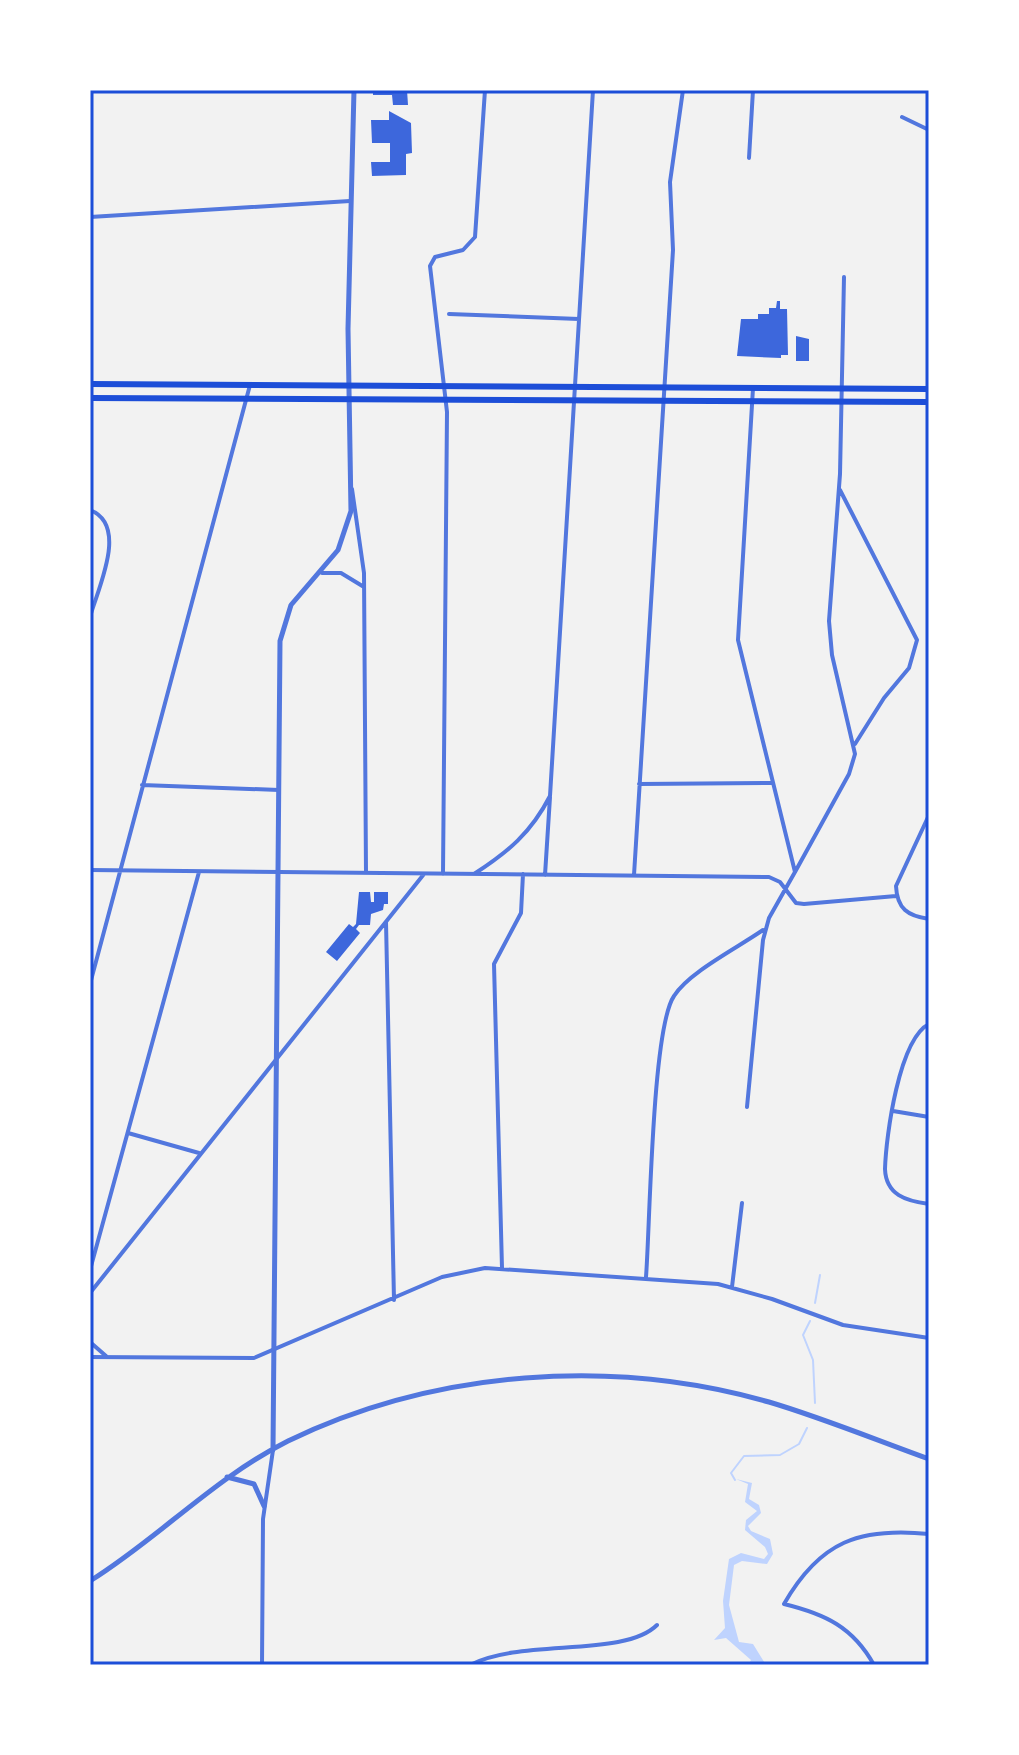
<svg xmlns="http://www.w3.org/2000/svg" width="1019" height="1755" font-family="Mulish,sans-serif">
	<rect width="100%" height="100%" fill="#f2f2f2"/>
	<path fill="#bfd3fe" d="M736 1479 752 1483 749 1499 759 1505 761 1513 748 1526 751 1531 770 1539 773 1554 767 1564 742 1561 734 1565 729 1605 739 1642 753 1644 766 1665H748L751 1660 726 1638 714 1640 725 1628 723 1601 729 1559 741 1553 764 1559 768 1554 765 1547 745 1530 746 1520 757 1511 745 1502 748 1484Z"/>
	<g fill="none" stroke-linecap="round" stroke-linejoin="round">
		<path stroke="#bfd3fe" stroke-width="2" d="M815 1303 820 1275
			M810 1321 803 1335 813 1360 815 1403
			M735 1480 731 1473 744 1456 780 1455 799 1444 807 1428"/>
	</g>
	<path fill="#3d67dc" d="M373 90H407L408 105H393L392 95H373Z
		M389 111 411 123 412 153 406 154V175L372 176 371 162H390V143H372L371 120H389Z
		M777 301H780V309H787L788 355H781V358L737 356 741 319H758V314H769V308H776Z
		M796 336 809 339V361H796Z
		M359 892H370L371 902H374V892H388V904H384L383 910 371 914 370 925H359L356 929 360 933 337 961 326 952 349 924 353 927 356 924Z"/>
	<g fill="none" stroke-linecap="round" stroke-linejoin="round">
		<path stroke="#5277de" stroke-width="4" d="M902 117 929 130
			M749 158 753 90
			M90 217 350 201
			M449 314 579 319
			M352 489 364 573 366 873
			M840 490 917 640 909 668 884 698 855 744
			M90 510C129 525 98 588 90 617
			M322 573H341L364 587
			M639 784 772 783
			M142 785 279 790
			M929 815 896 886C897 909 908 916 929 919
			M90 870 769 877 780 882 796 903 804 904 896 896
			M795 872 849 774 855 754 832 655 829 621 840 474 844 277
			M443 874 447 412 430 266 435 257 463 250 475 237 485 90
			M474 874C508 852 531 833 550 796L593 90
			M545 875 550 797
			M634 875 673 250 670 182 683 90
			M386 922 394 1300
			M90 984 250 385
			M929 1024C899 1039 886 1136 885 1169 886 1195 906 1201 929 1204
			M747 1107 763 940 769 918 795 872 738 640 753 388
			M893 1111 929 1117
			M128 1133 199 1153
			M502 1268 494 964 521 913 523 874
			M90 1270 199 872
			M646 1277C650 1226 652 1028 674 996 689 972 739 947 763 930
			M732 1287 742 1203
			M90 1293 424 874
			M90 1342 106 1356
			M90 1357 254 1358 442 1277 485 1268 718 1284 772 1299 843 1325 929 1338
			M262 1665 263 1519 273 1450
			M470 1665C521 1638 624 1658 657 1625
			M874 1665C853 1627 825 1614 784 1604 820 1541 860 1527 929 1534"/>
		<path stroke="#5277de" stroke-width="5" d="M273 1450 280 641 291 605 338 550 351 511 348 329 354 90
			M227 1477 254 1484 264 1506
			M90 1581C159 1538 214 1478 288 1441 435 1370 612 1357 769 1402 823 1418 876 1440 929 1459"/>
		<path stroke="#1d4ed8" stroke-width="6" d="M90 384 929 389
			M90 398 929 402"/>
	</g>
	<rect width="1019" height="1755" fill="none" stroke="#ffffff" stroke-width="184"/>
	<rect x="92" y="92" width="835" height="1571" fill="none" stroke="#1d4ed8" stroke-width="3"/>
</svg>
